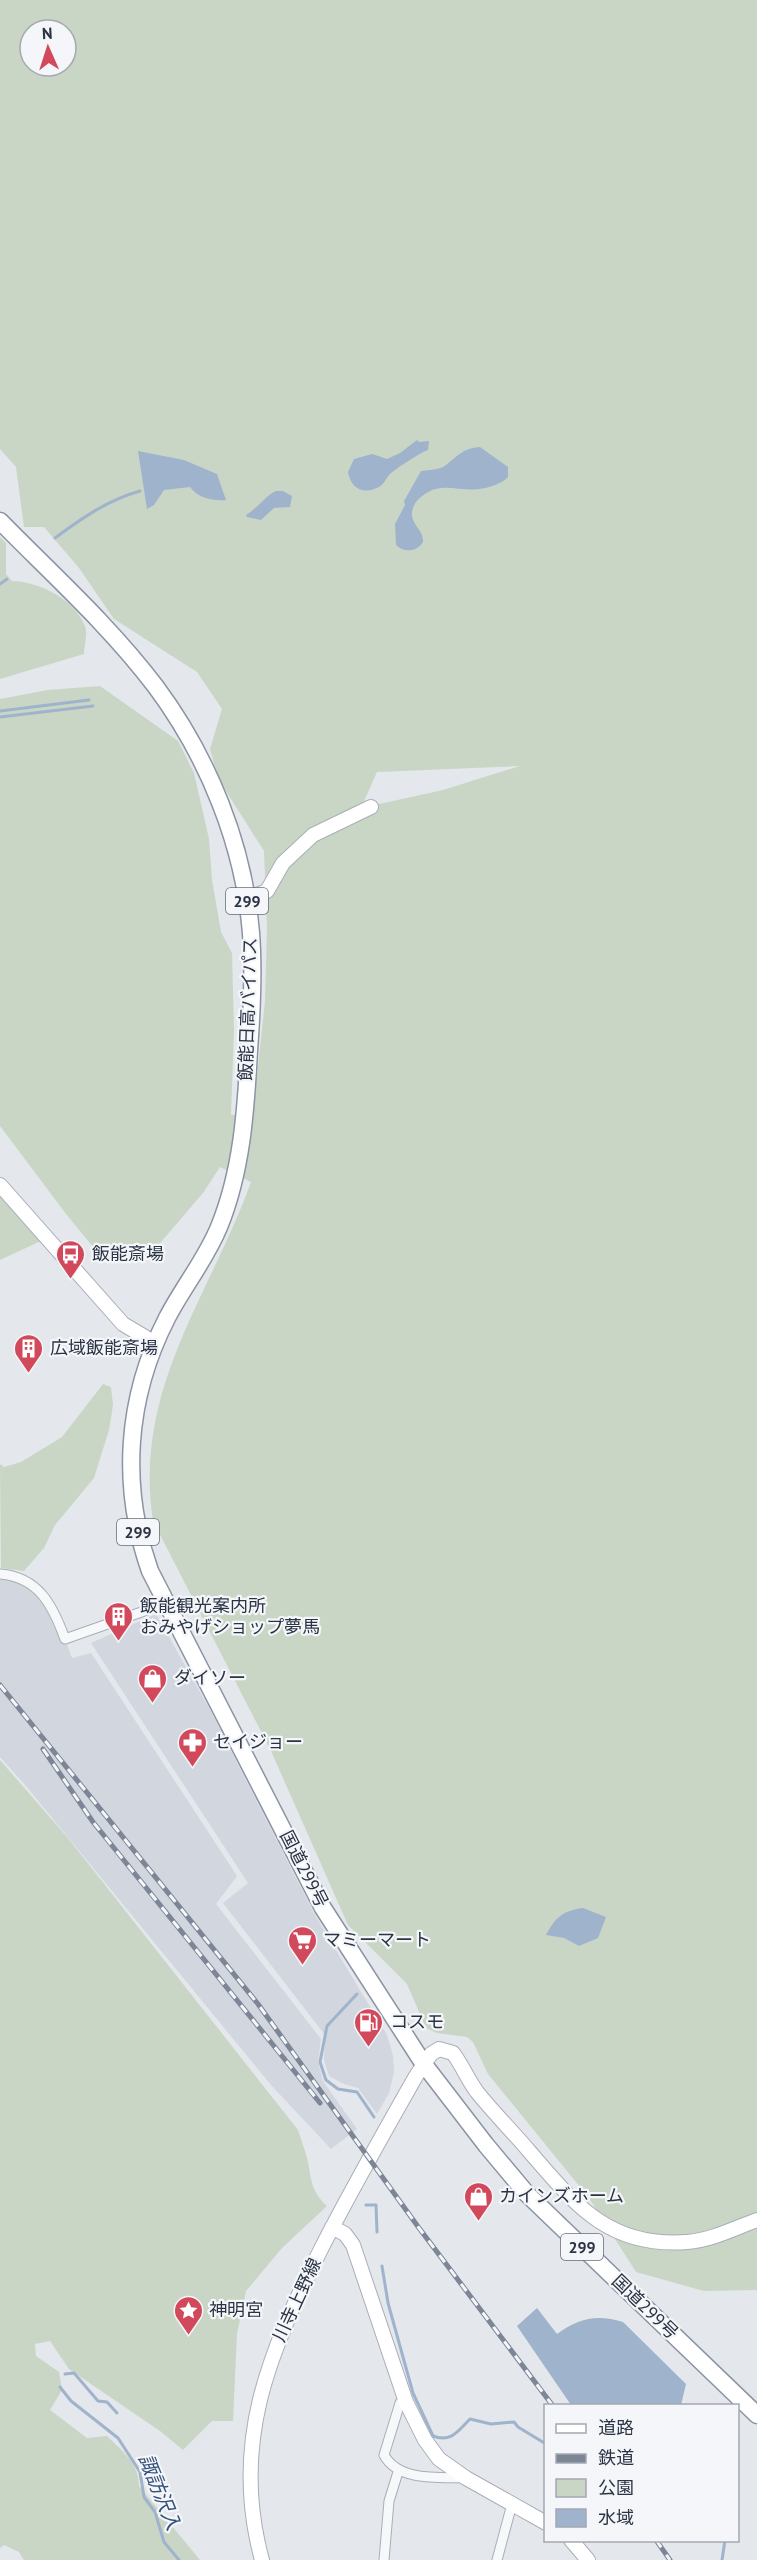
<svg xmlns="http://www.w3.org/2000/svg" width="757" height="2560" font-family="'PT Sans','Noto Sans JP',sans-serif">
	<rect width="100%" height="100%" fill="#e4e7ec"/>
	<path fill="#d2d6de" d="M0 1574 14 1575 54 1610 72 1658 91 1653 237 1876 216 1904 321 2039 318 2062 323 2081 357 2129 331 2149 271 2085 26 1786 0 1757Z
		M156 1614 209 1708 316 1917 387 2035 393 2056 394 2072 389 2093 377 2114 358 2088 344 2084 329 2076 324 2060 325 2035 223 1903 248 1883 91 1643Z"/>
	<path fill="#c9d6c5" fill-rule="evenodd" d="M0 0H757V2290L704 2291 636 2272 589 2198 488 2074 473 2042 467 2037 437 2033 426 2028 407 1984 348 1925 271 1751 153 1521C133 1389 209 1298 251 1182L220 1167 203 1193 149 1256 121 1259H103L66 1214 0 1126V699L48 690 100 686 178 741 194 773 209 839 212 880 221 932 232 953 234 1030 231 1115 253 1113 265 1001 267 928 264 851 219 780 210 749 222 709 197 672 114 619 79 568 44 527H24L16 467 0 449ZM30 30H66V66H30ZM520 766 443 790 361 808 377 772Z
		M0 537 6 543V574L12 581C40 582 74 599 85 626 88 634 84 646 84 654L0 679Z
		M0 1194 43 1240 0 1260Z
		M103 1384 111 1387 113 1405 109 1430 94 1478 55 1525 44 1548 24 1571 1 1568 0 1464 4 1467 21 1462 62 1437Z
		M0 1760 68 1838 298 2130C301 2139 304 2148 307 2158 312 2178 309 2189 327 2206L282 2248 246 2291 237 2334 233 2421H212L183 2450 160 2431 69 2369 50 2341 35 2344 36 2356 59 2372 62 2390 50 2410 87 2438 107 2436C122 2451 139 2463 139 2486L200 2560H24L19 2552 4 2545 0 2548Z"/>
	<path fill="#9fb4cc" d="M417 440 419 442 429 441 428 450C418 454 400 466 391 473 386 477 385 484 379 487 363 495 351 489 348 472L354 459 372 454 387 459 400 453Z
		M480 447 508 467V477C502 484 488 488 479 489 457 492 441 480 421 497 415 502 413 506 412 513 411 525 424 530 423 542 417 552 404 553 396 545L395 524 405 505 404 501 421 471C428 470 440 470 446 465 458 456 463 448 480 447Z
		M138 451 184 460 217 474 226 500C212 501 198 498 190 487L164 490 154 505 147 509Z
		M276 491H283L292 496 290 507 274 508 261 520 247 517 246 515C259 507 265 496 276 491Z
		M583 1908 606 1917 598 1938 579 1946 564 1938 546 1935C556 1917 562 1911 583 1908Z
		M537 2308 557 2334C579 2318 597 2314 623 2322L686 2384 681 2405H571L517 2326Z"/>
	<g fill="none" stroke-linecap="round" stroke-linejoin="round">
		<path stroke="#9fb4cc" stroke-width="3" d="M55 538C82 518 108 500 140 491
			M0 584 7 579
			M0 711 89 700
			M0 717 93 706
			M357 1994 327 2026 320 2062 326 2080 338 2089 357 2092 374 2117
			M366 2205H376L377 2232
			M382 2266 388 2303 413 2393 433 2436C451 2443 458 2431 470 2419L491 2424 514 2422 518 2427 546 2444
			M65 2374 74 2373 98 2401 107 2402 117 2413
			M60 2387 71 2401 118 2438 140 2472 144 2497 155 2512 164 2542 179 2560
			M722 2560 725 2540"/>
		<defs>
			<path id="street" d="M0 1574C39 1577 53 1606 65 1639L167 1603
				M406 2402 400 2403 384 2455C399 2482 439 2477 466 2478
				M384 2560 389 2501 398 2472
				M497 2560 512 2504"/>
			<path id="secondary" d="M247 899 267 891 283 863 313 835 371 807
				M0 1185 123 1324 155 1343
				M332 2227 345 2234 353 2245 406 2402 425 2440 439 2459 466 2478 546 2523
				M571 2540 588 2560
				M262 2560C230 2444 269 2353 320 2251 350 2192 383 2134 416 2076L431 2054 439 2049 453 2053C462 2065 468 2080 477 2092 493 2112 512 2131 529 2151 575 2204 608 2248 687 2242 712 2240 735 2228 757 2220"/>
			<path id="highway" d="M0 521C53 575 110 626 156 687 208 757 244 845 251 933 254 972 252 1011 249 1050 246 1109 242 1171 219 1227 206 1259 183 1287 167 1318 126 1398 120 1486 150 1571L323 1908 423 2063 486 2145 527 2194 757 2415"/>
		</defs>
		<use href="#street" stroke="#a9aeb7" stroke-width="11"/>
		<use href="#secondary" stroke="#a9aeb7" stroke-width="16"/>
		<use href="#highway" stroke="#8b94a3" stroke-width="19"/>
		<use href="#street" stroke="#f7f8fa" stroke-width="9"/>
		<use href="#secondary" stroke="#fff" stroke-width="14"/>
		<use href="#highway" stroke="#fff" stroke-width="16"/>
		<defs>
			<path id="rail" d="M0 1685 258 2004 419 2228 553 2406
				M43 1749 93 1822 320 2103
				M656 2540 670 2560"/>
		</defs>
		<use href="#rail" stroke="#7d8696" stroke-width="5"/>
		<use href="#rail" stroke="#f4f6f9" stroke-width="3" stroke-dasharray="9" stroke-linecap="butt"/>
	</g>
	<defs>
		<symbol id="bus-pin" viewBox="-11 -11 22 30"><path d="M0 17L-7.5 6A9.5 9.5 0 1 1 7.5 6Z" fill="#d1495b" stroke="#f4f6f9"/><path d="M-5-6H5V4H4V6H2V4H-2V6H-4V4H-5ZM-3.5-4V0h7V-4ZM-3.5 1.2v1.5H-2V1.2ZM2 1.2v1.5H3.5V1.2Z" fill="#fff"/></symbol>
		<symbol id="building-pin" viewBox="-11 -11 22 30"><path d="M0 17L-7.5 6A9.5 9.5 0 1 1 7.5 6Z" fill="#d1495b" stroke="#f4f6f9"/><path d="M-4-6H4V6H1V3H-1V6H-4ZM-2.5-4.3h1.7v1.8h-1.7ZM.8-4.3h1.7v1.8H.8ZM-2.5-1h1.7V.8h-1.7ZM.8-1h1.7V.8H.8Z" fill="#fff"/></symbol>
		<symbol id="shop-pin" viewBox="-11 -11 22 30"><path d="M0 17L-7.5 6A9.5 9.5 0 1 1 7.5 6Z" fill="#d1495b" stroke="#f4f6f9"/><path d="M-5-2.5h2.3a2.7 3.5 0 0 1 5.4 0H5L5.5 6h-11ZM-1.5-2.5h3a1.5 2.3 0 0 0-3 0Z" fill="#fff"/></symbol>
		<symbol id="pharmacy-pin" viewBox="-11 -11 22 30"><path d="M0 17L-7.5 6A9.5 9.5 0 1 1 7.5 6Z" fill="#d1495b" stroke="#f4f6f9"/><path d="M-2-6h4v4h4v4h-4v4h-4v-4h-4v-4h4Z" fill="#fff"/></symbol>
		<symbol id="supermarket-pin" viewBox="-11 -11 22 30"><path d="M0 17L-7.5 6A9.5 9.5 0 1 1 7.5 6Z" fill="#d1495b" stroke="#f4f6f9"/><path d="M-6-5.5h2.5l.6 2H6L4.5 2H-2.5L-4.4-4H-6ZM-1.5 3.2a1.3 1.3 0 1 0 .1 0ZM3 3.2a1.3 1.3 0 1 0 .1 0Z" fill="#fff"/></symbol>
		<symbol id="fuel-pin" viewBox="-11 -11 22 30"><path d="M0 17L-7.5 6A9.5 9.5 0 1 1 7.5 6Z" fill="#d1495b" stroke="#f4f6f9"/><path d="M-5.5-6h7V0h2V4h1.3V-2.5L3-4.5l.8-.8L6-3V5H2.5V1h-1V6h-7ZM-4.2-4.7v3.2H.2V-4.7Z" fill="#fff"/></symbol>
		<symbol id="sight-pin" viewBox="-11 -11 22 30"><path d="M0 17L-7.5 6A9.5 9.5 0 1 1 7.5 6Z" fill="#d1495b" stroke="#f4f6f9"/><path d="M0-6L1.8-2.2L6-1.7L2.9 1.2L3.7 5.4L0 3.3L-3.7 5.4L-2.9 1.2L-6-1.7L-1.8-2.2Z" fill="#fff"/></symbol>
	</defs>
	<g fill-rule="evenodd">
		<use href="#bus-pin" x="54" y="1238" width="33" height="45"/>
		<use href="#building-pin" x="12" y="1332" width="33" height="45"/>
		<use href="#building-pin" x="102" y="1600" width="33" height="45"/>
		<use href="#shop-pin" x="136" y="1662" width="33" height="45"/>
		<use href="#pharmacy-pin" x="176" y="1726" width="33" height="45"/>
		<use href="#supermarket-pin" x="286" y="1924" width="33" height="45"/>
		<use href="#fuel-pin" x="352" y="2006" width="33" height="45"/>
		<use href="#shop-pin" x="462" y="2180" width="33" height="45"/>
		<use href="#sight-pin" x="172" y="2294" width="33" height="45"/>
	</g>
	<g text-anchor="middle" stroke-width="4.5" stroke-linejoin="round" paint-order="stroke">
		<g fill="#f4f6f9" stroke="#676e7b" stroke-width="1.5">
			<rect x="226" y="888" width="42" height="26" rx="4.5"/>
			<rect x="117" y="1519" width="42" height="26" rx="4.5"/>
			<rect x="561" y="2234" width="42" height="26" rx="4.5"/>
		</g>
		<g font-size="16" font-weight="bold" fill="#2b3445">
			<text x="247" y="907">299</text>
			<text x="138" y="1538">299</text>
			<text x="582" y="2253">299</text>
		</g>
		<g font-size="18" fill="#2b3445" stroke="#f4f6f9">
			<text transform="translate(248 1009) rotate(-88)" y="6">飯能日高バイパス</text>
			<text transform="translate(304 1869) rotate(63)" y="6">国道299号</text>
			<text transform="translate(297 2300) rotate(-65)" y="6">川寺上野線</text>
			<text transform="translate(645 2307) rotate(44)" y="6">国道299号</text>
		</g>
		<g font-size="18" fill="#2b3445" stroke="#f4f6f9" text-anchor="start">
			<text x="92" y="1260">飯能斎場</text>
			<text x="50" y="1354">広域飯能斎場</text>
			<text x="140" y="1612">飯能観光案内所<tspan x="140" dy="21">おみやげショップ夢馬</tspan></text>
			<text x="174" y="1684">ダイソー</text>
			<text x="213" y="1748">セイジョー</text>
			<text x="323" y="1946">マミーマート</text>
			<text x="390" y="2028">コスモ</text>
			<text x="499" y="2202">カインズホーム</text>
			<text x="209" y="2316">神明宮</text>
		</g>
		<g font-size="20" font-style="italic" fill="#34527a" stroke="#f4f6f9">
			<text transform="translate(160 2492) rotate(68)" y="7">諏訪沢入</text>
		</g>
	</g>
	<rect x="544" y="2404" width="195" height="138" fill="#f4f6f9" stroke="#a4a8b1" stroke-width="1.5"/>
	<rect x="556" y="2424" width="30" height="9" fill="#ffffff" stroke="#a4a8b1" stroke-width="1.5"/>
	<text x="598" y="2434" font-size="18" fill="#2b3445">道路</text>
	<rect x="556" y="2454" width="30" height="9" fill="#7d8696" stroke="#a4a8b1" stroke-width="1.5"/>
	<text x="598" y="2464" font-size="18" fill="#2b3445">鉄道</text>
	<rect x="556" y="2479" width="30" height="18" fill="#c9d6c5" stroke="#a4a8b1" stroke-width="1.5"/>
	<text x="598" y="2494" font-size="18" fill="#2b3445">公園</text>
	<rect x="556" y="2509" width="30" height="18" fill="#9fb4cc" stroke="#a4a8b1" stroke-width="1.5"/>
	<text x="598" y="2524" font-size="18" fill="#2b3445">水域</text>
	<g transform="translate(48 48) rotate(357)"><circle r="28" fill="#f4f6f9" stroke="#a4a8b1" stroke-width="1.5"/>
	<path d="M0-4.5L10 22L0 15L-10 22Z" fill="#d1495b"/>
	<text y="-9" font-size="16" font-weight="bold" text-anchor="middle" fill="#2b3445">N</text>
	</g>
</svg>
